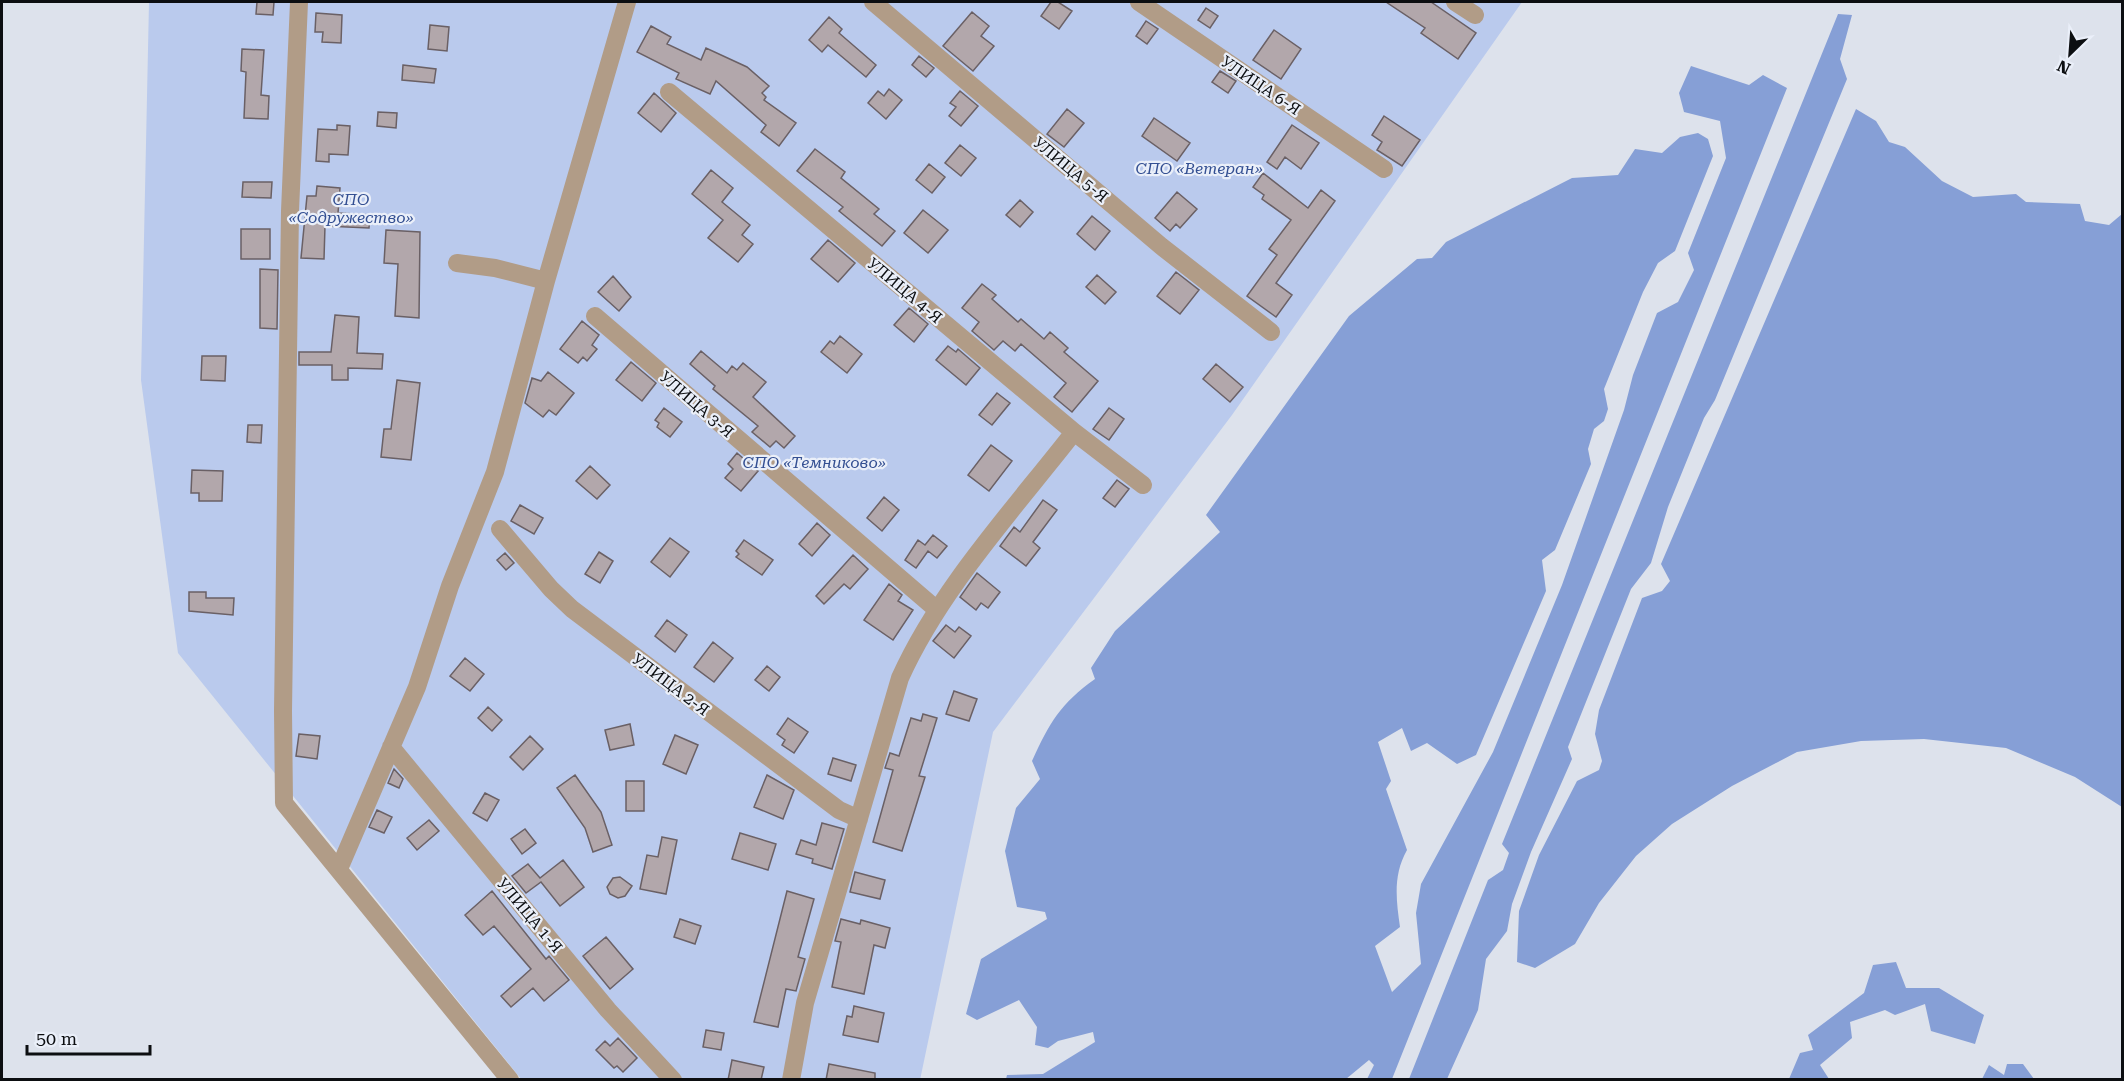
<svg xmlns="http://www.w3.org/2000/svg" width="2124" height="1081" font-family="'Roboto Serif',serif">
	<rect width="100%" height="100%" fill="#dde2ec"/>
	<path fill="#bacaed" d="M149 2H1522L1232 415 993 732 920 1080 521 1079 178 653 141 380Z"/>
	<path fill="#869fd6" d="M1838 14 1852 15 1840 59 1847 79 1715 400 1704 418 1668 507 1651 563 1631 589 1568 747 1572 759 1531 852 1512 904 1507 931 1486 959 1478 1010 1447 1079H1409L1488 880 1503 870 1509 853 1502 844Z
		M1691 66 1749 85 1763 75 1787 88 1392 1079H1367L1374 1065 1369 1060 1346 1079H1006L1007 1075 1043 1074 1095 1042 1093 1032 1058 1041 1048 1048 1035 1045 1037 1027 1019 1000 977 1020 966 1014 981 959 1047 919 1045 912 1017 907 1005 851 1016 808 1040 779 1032 761C1050 722 1060 704 1095 679L1091 668 1115 631 1220 532 1206 515 1349 316 1417 259 1432 258 1446 242 1572 178 1618 175 1635 149 1662 153 1680 137 1698 133 1708 139 1713 156 1675 251 1658 263 1643 292 1604 389 1608 409 1604 421 1594 429 1588 449 1591 464 1555 550 1542 560 1546 591 1476 755 1457 764 1427 743 1411 751 1402 728 1378 742 1391 781 1386 789 1407 850C1393 875 1396 899 1400 927L1375 946 1392 992 1421 964 1416 913 1421 884 1493 752 1562 585 1624 410 1633 375 1657 313 1678 302 1694 270 1688 253 1726 158 1720 121 1684 112 1679 93Z
		M1856 109 1876 121 1889 142 1905 147 1942 181 1973 197 2016 194 2026 202 2080 204 2085 221 2109 225 2122 214V807L2075 777 2006 748 1924 739 1861 741 1797 752 1732 786 1672 824 1636 856 1599 903 1575 944 1535 968 1517 962 1519 911 1539 855 1577 781 1599 770 1602 761 1595 734 1599 710 1642 598 1662 591 1670 581 1661 564Z
		M1896 962 1906 988H1939L1984 1015 1975 1044 1931 1031 1925 1004 1895 1015 1885 1010 1850 1022 1852 1038 1820 1065 1829 1079H1789L1800 1053 1813 1050 1808 1035 1864 993 1873 965Z
		M2007 1064H2023L2034 1079H1982L1989 1065 2004 1075Z"/>
	<path fill="#b2a7ab" stroke="#6a6065" stroke-width="1.5" d="M257 2H274L273 15 256 14Z
		M1051 2H1058L1072 11 1059 29 1041 16Z
		M1386 2H1431L1476 33 1458 59 1421 33 1425 28Z
		M1206 8 1218 16 1210 28 1198 20Z
		M972 12 989 26 981 36 994 46 973 71 943 46Z
		M316 13 342 15 341 43 322 42 323 32H315Z
		M829 17 842 29 839 33 876 65 866 77 828 45 822 52 809 40Z
		M1146 21 1158 29 1147 44 1136 36Z
		M430 25 449 27 447 51 428 49Z
		M651 26 671 37 667 44 701 60 706 48 747 67 769 86 762 93 766 97 764 100 796 123 779 146 761 132 766 125 716 81 710 94 676 79 679 73 637 52Z
		M1274 30 1301 49 1281 79 1253 60Z
		M242 49 264 50 261 95 269 96 268 119 244 118 246 72 241 71Z
		M919 56 934 68 926 77 912 65Z
		M403 65 436 69 434 83 402 80Z
		M1220 71 1236 81 1228 93 1212 82Z
		M889 89 902 100 886 119 868 103 878 91 884 96Z
		M960 91 978 106 961 126 949 116 956 107 950 103Z
		M654 93 676 113 661 132 638 113Z
		M1067 109 1084 123 1064 147 1047 134Z
		M378 112 397 113 396 128 377 126Z
		M1384 116 1420 140 1402 166 1377 150 1382 142 1372 135Z
		M1154 118 1190 143 1177 161 1142 136Z
		M337 125 350 126 348 155 329 154V162L316 161 318 129 337 130Z
		M1292 125 1319 143 1301 169 1285 157 1277 169 1267 162Z
		M960 145 976 158 961 176 945 163Z
		M815 149 845 172 841 178 879 209 874 214 895 231 882 246 839 211 843 207 797 171Z
		M929 164 945 177 932 193 916 180Z
		M711 170 733 188 722 202 750 225 742 235 753 244 738 262 708 238 723 220 692 194Z
		M1263 173 1308 208 1321 190 1335 201 1276 283 1292 295 1276 317 1247 296 1277 255 1269 249 1291 220 1262 199 1264 195 1253 187Z
		M243 182H272L271 198 242 197Z
		M317 186 340 188 338 213 370 215 369 228 325 226 324 259 301 258 307 196H316Z
		M1177 192 1197 209 1180 228 1176 224 1170 231 1155 218Z
		M1020 200 1033 212 1020 227 1006 215Z
		M923 210 948 230 928 253 904 233Z
		M1092 216 1110 231 1095 250 1077 234Z
		M241 229H270V259H241Z
		M386 230 420 232 419 318 395 316 398 264 384 263Z
		M828 240 855 263 838 282 811 259Z
		M260 269 278 270 277 329 260 328Z
		M1176 272 1199 290 1180 314 1157 296Z
		M1097 275 1116 292 1105 304 1086 287Z
		M613 276 631 297 619 311 598 292Z
		M982 284 996 295 992 299 1018 322 1021 319 1044 339 1050 332 1068 348 1064 352 1098 381 1072 412 1054 397 1066 383 1021 344 1015 351 1003 341 994 350 972 331 979 322 962 308Z
		M909 308 928 324 914 342 894 325Z
		M335 315 359 317 357 353 383 354 382 369 348 368V380H332V365H299V352H331Z
		M582 321 599 335 592 345 597 349 587 361 583 357 578 363 560 349Z
		M840 336 862 354 847 373 821 352 830 341 834 344Z
		M948 346 956 352 958 349 980 368 966 385 936 360Z
		M701 351 727 373 732 366 737 370 743 363 766 382 753 397 795 436 784 448 776 441 770 447 752 432 758 426 713 389 715 386 690 364Z
		M202 356H226L225 381 201 380Z
		M631 362 656 383 642 401 616 380Z
		M1216 364 1243 387 1230 402 1203 379Z
		M548 372 574 393 556 415 549 410 543 417 525 403 532 378 541 381Z
		M397 380 420 383 411 460 381 457 384 429H391Z
		M997 393 1010 403 992 425 979 415Z
		M664 408 682 422 670 437 657 427 659 423 655 420Z
		M1109 408 1124 419 1109 440 1093 429Z
		M248 425H262L261 443 247 442Z
		M991 445 1012 461 989 491 968 475Z
		M737 453 758 471 741 491 725 478 733 469 728 464Z
		M590 466 610 485 597 499 576 481Z
		M192 470 223 471 222 501H199V493H191Z
		M1117 480 1129 489 1115 507 1103 498Z
		M884 497 899 510 882 531 867 518Z
		M1043 500 1057 510 1033 542 1040 548 1026 566 1000 546 1014 527 1020 532Z
		M520 505 543 518 534 534 511 521Z
		M817 523 830 535 812 556 799 544Z
		M933 535 947 546 937 558 928 551 916 568 905 560 918 540 925 545Z
		M670 538 689 552 670 577 651 562Z
		M744 540 773 560 762 575 736 557 739 554 736 551Z
		M599 552 613 561 600 583 585 574Z
		M505 553 514 563 506 570 497 560Z
		M853 555 868 569 850 589 844 584 824 604 816 596Z
		M977 573 1000 592 988 608 981 603 976 610 960 597Z
		M889 584 902 595 898 601 913 610 893 640 864 620Z
		M189 592H206V598H234L233 615 189 611Z
		M667 620 687 635 675 652 655 636Z
		M946 625 955 632 959 627 971 636 954 658 933 641Z
		M713 642 733 658 714 682 694 667Z
		M465 658 484 674 470 691 450 676Z
		M767 666 780 677 769 691 755 680Z
		M954 691 977 699 969 721 946 714Z
		M488 707 502 720 492 731 478 718Z
		M923 714 937 718 919 776 925 777 902 851 873 842 893 770 885 768 890 753 899 756 911 718 921 721Z
		M788 718 808 732 794 753 782 745 785 740 777 734Z
		M630 724 634 745 610 750 605 730Z
		M299 734 320 736 317 759 296 756Z
		M675 735 698 745 686 774 663 764Z
		M530 736 543 749 523 770 510 757Z
		M833 758 856 765 851 781 828 774Z
		M394 769 403 779 399 788 388 783Z
		M575 775 601 812 612 845 593 852 585 828 557 788Z
		M767 775 794 790 783 819 754 807Z
		M626 781H644V811H626Z
		M485 793 499 800 487 821 473 813Z
		M377 810 392 817 384 833 369 827Z
		M429 820 439 831 417 850 407 838Z
		M822 823 844 829 832 869 812 863 813 859 796 854 801 840 816 845Z
		M525 829 536 843 522 854 511 839Z
		M740 833 776 844 768 870 732 859Z
		M662 837 677 840 666 894 640 889 647 855 658 857Z
		M563 860 584 887 560 906 541 882 526 893 512 876 528 864 540 878Z
		M855 872 885 880 880 899 850 892Z
		M620 877 632 886 625 896 618 898 610 894 607 887 613 878Z
		M492 891 546 959 549 956 569 980 544 1001 533 988 511 1007 501 996 531 969 494 926 483 935 465 915Z
		M787 891 814 899 798 957 805 959 796 991 786 989 778 1027 754 1022Z
		M680 919 701 926 695 944 674 937Z
		M841 919 860 924 861 920 890 928 885 948 874 945 864 994 832 987 841 942 835 941Z
		M606 937 633 969 610 989 583 956Z
		M854 1006 884 1013 878 1042 843 1035 847 1016 852 1017Z
		M706 1030 724 1033 721 1050 703 1047Z
		M618 1038 637 1058 623 1072 617 1066 614 1068 596 1050 605 1041 610 1046Z
		M732 1060 764 1067 761 1080H728Z
		M829 1064 875 1073V1080H826Z"/>
	<g fill="none" stroke-linecap="round" stroke-linejoin="round">
		<path stroke="#b19c87" stroke-width="18" d="M299 2 290 211 283 711 284 803 510 1080
			M873 2 1161 246 1271 332
			M1139 2 1384 169
			M1455 2 1475 15
			M669 92 1074 432 1143 485
			M457 263 495 268 546 281
			M595 316 936 609
			M500 529 551 589 572 609 839 810 859 819
			M391 747 608 1010 673 1080
			M339 869 417 687 450 586 495 472 546 281 627 2
			M791 1080 805 1003 900 678C940 589 1014 509 1074 432"/>
	</g>
	<g text-anchor="middle" stroke-width="4.5" stroke-linejoin="round" paint-order="stroke">
		<g font-size="16" fill="#0c0e11" stroke="#eaeff9">
			<text transform="translate(1261 85) rotate(34)" y="6">УЛИЦА 6-Я</text>
			<text transform="translate(1071 169) rotate(40)" y="6">УЛИЦА 5-Я</text>
			<text transform="translate(905 290) rotate(40)" y="6">УЛИЦА 4-Я</text>
			<text transform="translate(697 404) rotate(41)" y="6">УЛИЦА 3-Я</text>
			<text transform="translate(671 684) rotate(37)" y="6">УЛИЦА 2-Я</text>
			<text transform="translate(530 915) rotate(50)" y="6">УЛИЦА 1-Я</text>
		</g>
		<g font-size="16" font-style="italic" fill="#334f92" stroke="#eaeff9">
			<text x="1199" y="174">СПО «Ветеран»</text>
			<text x="351" y="205">СПО<tspan x="351" dy="18">«Содружество»</tspan></text>
			<text x="814" y="468">СПО «Темниково»</text>
		</g>
	</g>
	<rect width="2124" height="1081" fill="none" stroke="#0c0e11" stroke-width="6"/>
	<g transform="translate(2070 54) rotate(205)" stroke="#eaeff9" stroke-width="4.5" paint-order="stroke">
	<path d="M0-4.5L10 22L0 15L-10 22Z" fill="#0c0e11"/>
	<text y="-9" font-size="16" font-weight="bold" text-anchor="middle" fill="#0c0e11">N</text>
	</g>
	<path d="M27 1045v9h123v-9" fill="none" stroke="#0c0e11" stroke-width="3"/>
	<text x="36" y="1045" font-size="18" fill="#0c0e11" stroke="#eaeff9" stroke-width="4.5" paint-order="stroke">50 m</text>
</svg>
